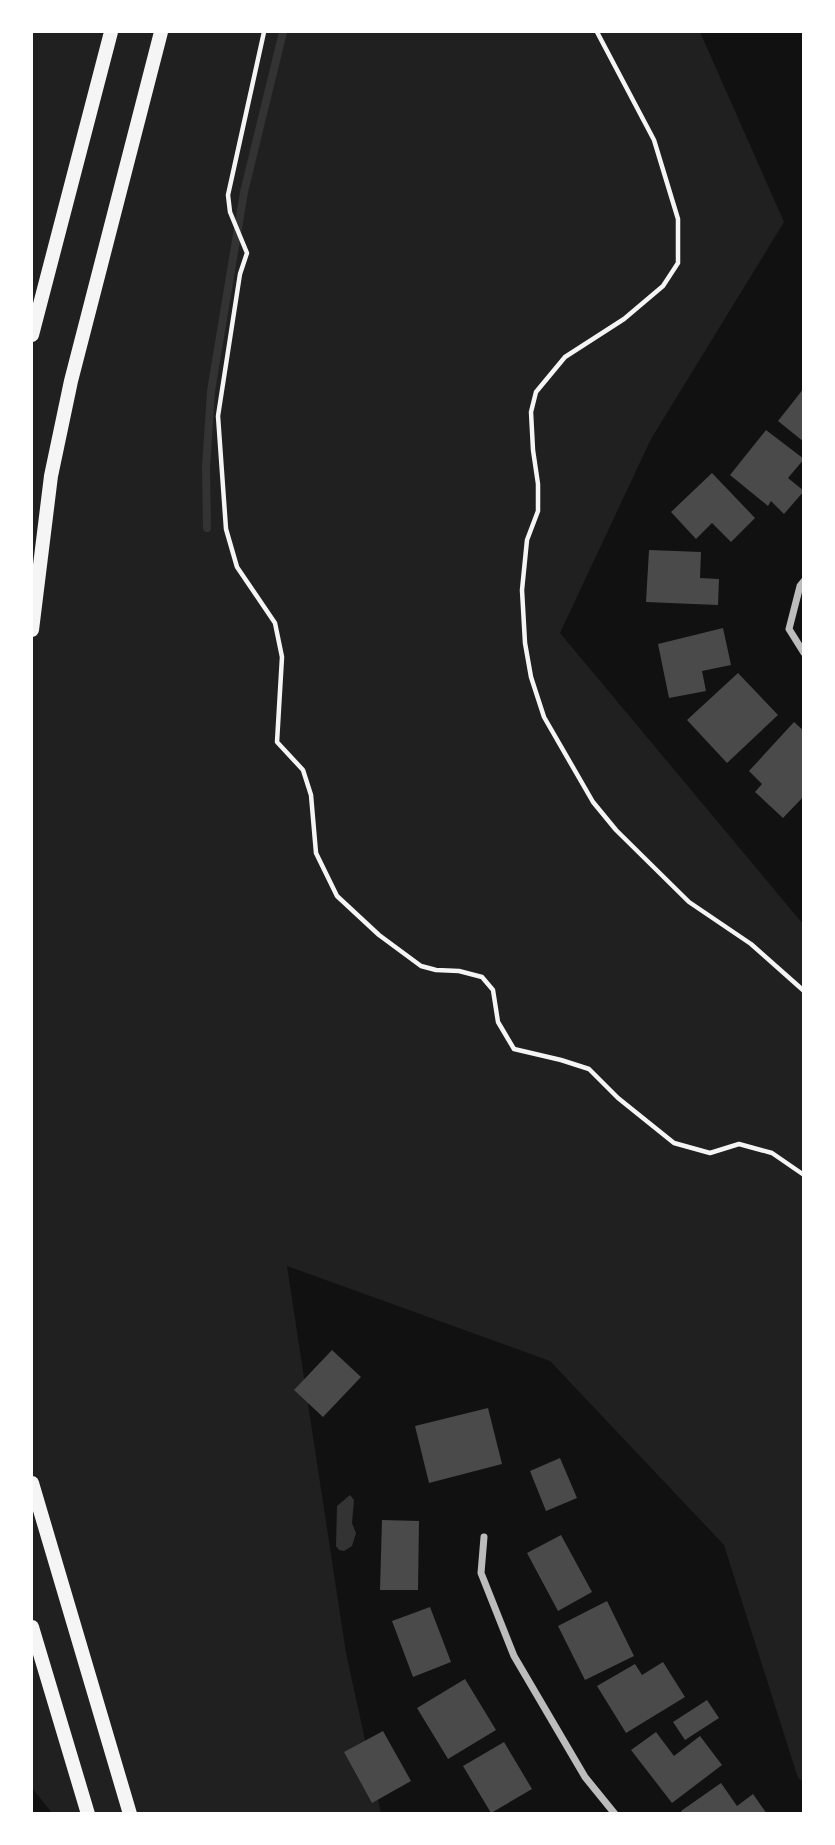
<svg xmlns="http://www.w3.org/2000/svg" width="835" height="1845" font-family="Overpass,sans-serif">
	<rect width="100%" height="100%" fill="#111"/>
	<path fill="#202020" d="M32 32H700L784 222 651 439 560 633 803 924V1781L798 1778 724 1545 550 1361 287 1266 346 1653 381 1813H52L32 1788Z"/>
	<path fill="#333" d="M350 1495 354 1500 352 1523 356 1533 352 1546 344 1551 339 1550 336 1546 337 1506Z"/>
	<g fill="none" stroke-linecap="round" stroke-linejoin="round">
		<path stroke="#333" stroke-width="8" d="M207 528 206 467 211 391 244 192 283 32"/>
	</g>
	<path fill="#4a4a4a" d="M804 388V442L778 421Z
		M766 430 804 459 788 478 804 491 784 514 771 501 768 506 730 475Z
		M712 473 755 518 731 542 712 523 696 539 671 512Z
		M649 550 701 552 700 578 719 579 718 605 646 602Z
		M723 628 731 665 702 671 706 691 669 698 658 644Z
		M738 673 778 715 727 763 687 720Z
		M794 722 804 731V796L783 818 755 792 762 784 749 771Z
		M332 1350 361 1377 323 1417 294 1390Z
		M488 1408 502 1464 429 1483 415 1426Z
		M560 1458 577 1498 546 1511 530 1471Z
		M382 1520 419 1521 418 1590H380Z
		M561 1535 592 1592 558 1611 527 1553Z
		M607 1601 634 1656 585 1680 558 1626Z
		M430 1607 451 1662 413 1677 392 1621Z
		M663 1662 685 1697 626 1733 597 1686 635 1664 642 1675Z
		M465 1679 496 1730 448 1759 417 1708Z
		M707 1700 719 1718 685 1740 673 1722Z
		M383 1731 411 1781 372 1803 344 1752Z
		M656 1732 674 1756 700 1736 722 1765 672 1803 631 1750Z
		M504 1742 532 1789 491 1813 463 1766Z
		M721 1783 737 1806 753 1794 767 1814H683L681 1811Z"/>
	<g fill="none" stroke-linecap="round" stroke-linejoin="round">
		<path stroke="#f5f5f5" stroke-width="4.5" d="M264 32 228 195 230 212 247 253 240 274 218 416 226 529 237 567 275 623 282 657 277 742 303 770 311 795 316 853 337 896 379 935 421 966 436 970 459 971 482 977 493 990 498 1022 514 1049 561 1060 589 1069 618 1098 674 1143 710 1153 739 1144 772 1153 804 1175
			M597 32 654 140 678 219V263L663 286 624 319 565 357 536 392 531 412 533 450 538 484V511L527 540 522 590 525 643 531 677 544 717 593 802 616 830 689 902 751 944 804 991"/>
		<path stroke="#bcbcbc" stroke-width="7" d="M804 581 800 586 789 629 804 653
			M484 1537 481 1573 514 1656 585 1777 615 1814"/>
		<path stroke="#f5f5f5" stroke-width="14" d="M32 335 111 32
			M32 630 51 476 71 381 161 32
			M32 1483 130 1814
			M32 1627 88 1814"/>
	</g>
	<rect width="835" height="1845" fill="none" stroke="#ffffff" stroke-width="66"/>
</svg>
